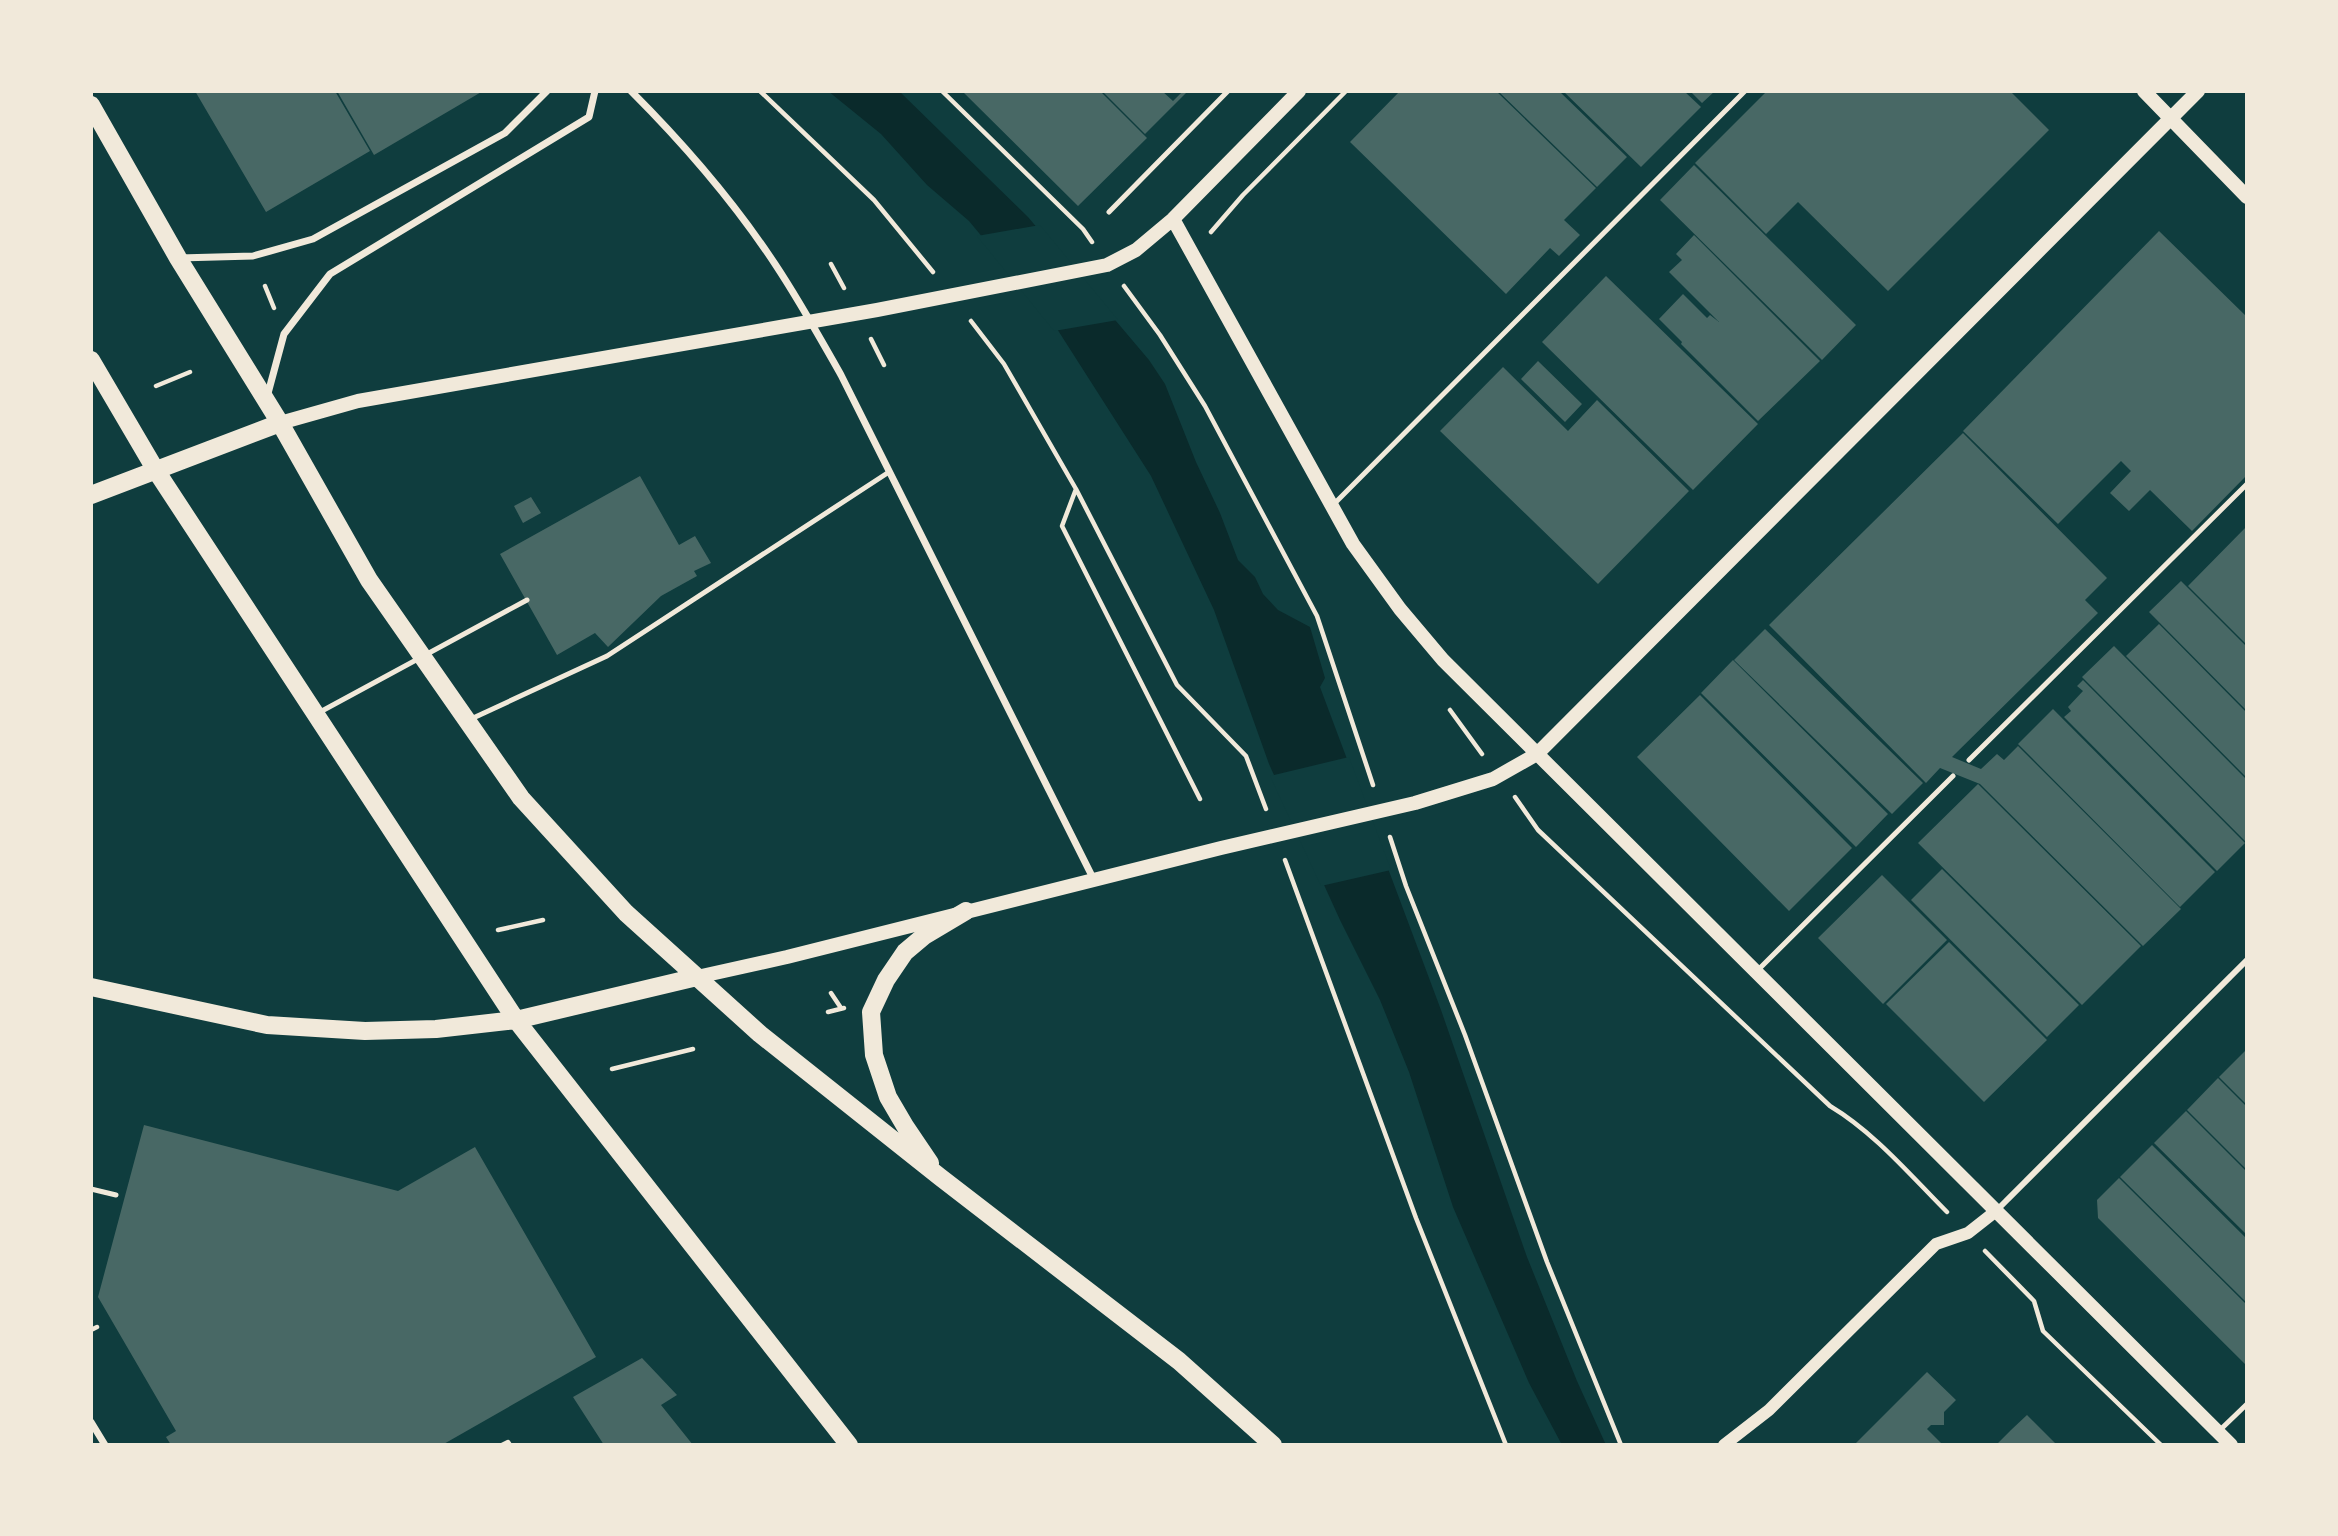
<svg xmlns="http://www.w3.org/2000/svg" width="2338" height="1536" font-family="'Golos Text',sans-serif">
	<rect width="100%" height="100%" fill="#0f3d3e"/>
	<path fill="#0a2a2b" d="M828 91H899L1028 217 1149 360 1165 384 1196 462 1220 513 1238 560 1255 577 1263 594 1278 610 1310 627 1325 678 1320 687 1441 1010 1527 1257 1577 1381 1606 1445H1562L1529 1383 1453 1207 1409 1072 1380 1000 1340 920 1269 764 1214 610 1151 476 1052 321 969 221 927 185 881 134Z"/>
	<path fill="#0f3d3e" d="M1040 225 1118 320 1054 331 977 236Z
		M1349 757 1391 870 1321 886 1270 776Z"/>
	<path fill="#486865" d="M195 91H335L370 151 266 212Z
		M337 91H483L374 155Z
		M962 91H1100L1147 138 1078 206Z
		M1102 91H1162L1173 101 1183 91H1188L1145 134Z
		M1400 91H1496L1596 188 1564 220 1580 235 1559 256 1550 248 1506 294 1350 142Z
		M1498 91H1559L1627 157 1597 187Z
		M1563 91H1684L1701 107 1641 167Z
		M1690 91H1715L1702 103Z
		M1767 91H2010L2049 130 1888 291 1798 202 1766 234 1695 163Z
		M1694 165 1856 325 1822 360 1660 200Z
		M2159 231 2247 317V475L2192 531 2150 490 2129 511 2110 493 2131 471 2121 461 2058 524 1963 431Z
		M1694 235 1820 361 1758 421 1681 344 1682 342 1659 319 1683 294 1707 318 1710 315 1719 322 1669 272 1682 260 1676 254Z
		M1606 276 1758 424 1693 490 1542 342Z
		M1538 361 1582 404 1565 422 1521 379Z
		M1503 367 1568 431 1597 400 1689 491 1598 584 1440 431Z
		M1963 433 2107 578 2085 600 2098 613 1952 757 1981 769 1997 754 2004 760 2018 746 2181 909 2143 946 1980 784 1940 768 1926 783 1769 625Z
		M640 476 679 545 695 536 711 563 694 571 697 576 661 596 608 647 595 633 557 655 500 554Z
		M531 497 541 513 523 523 514 506Z
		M2247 526V645L2188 586Z
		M2181 581 2247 647V711L2149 612Z
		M2159 624 2247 713V778L2126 656Z
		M1765 629 1923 783 1892 814 1734 660Z
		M2114 646 2247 780V839L2245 841 2082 677Z
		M1733 660 1888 814 1856 847 1701 693Z
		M2083 680 2245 843 2217 871 2064 717 2071 711 2068 707 2083 691 2077 686Z
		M1700 695 1852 848 1789 911 1637 757Z
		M2053 709 2215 872 2180 907 2018 744Z
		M1978 784 2141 946 2082 1005 1918 843Z
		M1942 869 2079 1005 2047 1037 1911 900Z
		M1882 875 1947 940 1883 1004 1818 938Z
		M1949 942 2047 1040 1984 1102 1886 1004Z
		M2247 1049V1105L2219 1077Z
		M2218 1078 2247 1107V1170L2187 1110Z
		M2186 1111 2247 1172V1235L2154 1143Z
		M144 1125 398 1191 475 1147 596 1357 442 1445H171L166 1437 176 1431 98 1297Z
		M2152 1145 2247 1239V1303L2120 1177Z
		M2119 1178 2247 1305V1366L2098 1218 2097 1200Z
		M642 1358 677 1395 661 1405 693 1445H604L573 1397Z
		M1927 1372 1956 1400 1944 1412V1425H1931L1927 1429 1943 1445H1854Z
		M2027 1415 2057 1445H1996L2011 1430Z"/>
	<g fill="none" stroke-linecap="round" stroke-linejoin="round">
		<path stroke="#f1e9da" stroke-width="4.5" d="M760 91 874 200 933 272
			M942 91 1083 229 1092 242
			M1211 232 1243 195 1346 91
			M831 264 844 288
			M265 286 274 308
			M1124 286 1160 335 1205 406 1317 616 1373 785
			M971 321 1004 364 1076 489 1177 685 1246 756 1266 809
			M871 339 884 365
			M156 386 190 372
			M1076 489 1062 526 1200 799
			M1450 710 1482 754
			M1515 797 1538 830 1830 1106C1875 1133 1910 1175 1947 1212
			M1390 837 1406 886 1465 1035 1547 1262 1621 1445
			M1285 860 1416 1218 1506 1445
			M498 930 543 920
			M831 993 841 1008
			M828 1012 844 1008
			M612 1069 693 1049
			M1985 1251 2034 1301 2043 1331 2161 1445
			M91 1330 97 1327
			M502 1445 508 1442 510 1445"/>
		<path stroke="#f1e9da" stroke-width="5" d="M1109 212 1228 91
			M1333 505 1745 91
			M320 712 527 600
			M471 719 607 656 889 472
			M1969 760 2247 484
			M1757 971 1953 776
			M91 1189 116 1195
			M2220 1430 2247 1404"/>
		<path stroke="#f1e9da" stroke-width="6" d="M1996 1211 2247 960"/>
		<path stroke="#f1e9da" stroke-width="7" d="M631 91C684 144 734 202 775 264 799 300 820 338 841 375L1094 880
			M179 258 253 256 313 239 505 133 547 91
			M267 397 284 334 330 274 589 117 595 91
			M91 1422 105 1445"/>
		<path stroke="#f1e9da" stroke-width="12" d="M1724 1445 1769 1410 1936 1244 1968 1233 1996 1211"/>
		<path stroke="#f1e9da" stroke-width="14" d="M2144 91 2247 197
			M1173 219 1353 544 1400 609 1443 660 2231 1445
			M280 423 358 401 877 310 1107 265 1136 250 1173 219 1299 91
			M697 977 787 957 1221 848 1415 803 1493 779 1537 754 2198 91"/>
		<path stroke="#f1e9da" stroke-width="18" d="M91 105 178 258 280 423 369 580 521 798 626 913 760 1034 940 1177 1179 1361 1273 1445
			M91 360 155 469 516 1020 849 1445
			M91 495 280 423
			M91 987 267 1025 365 1031 436 1029 516 1020 697 977
			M930 1163 905 1126 888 1097 874 1055 871 1012 886 980 905 952 924 936 966 911"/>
	</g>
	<rect width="2338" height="1536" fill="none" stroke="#f1e9da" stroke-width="186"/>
</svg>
